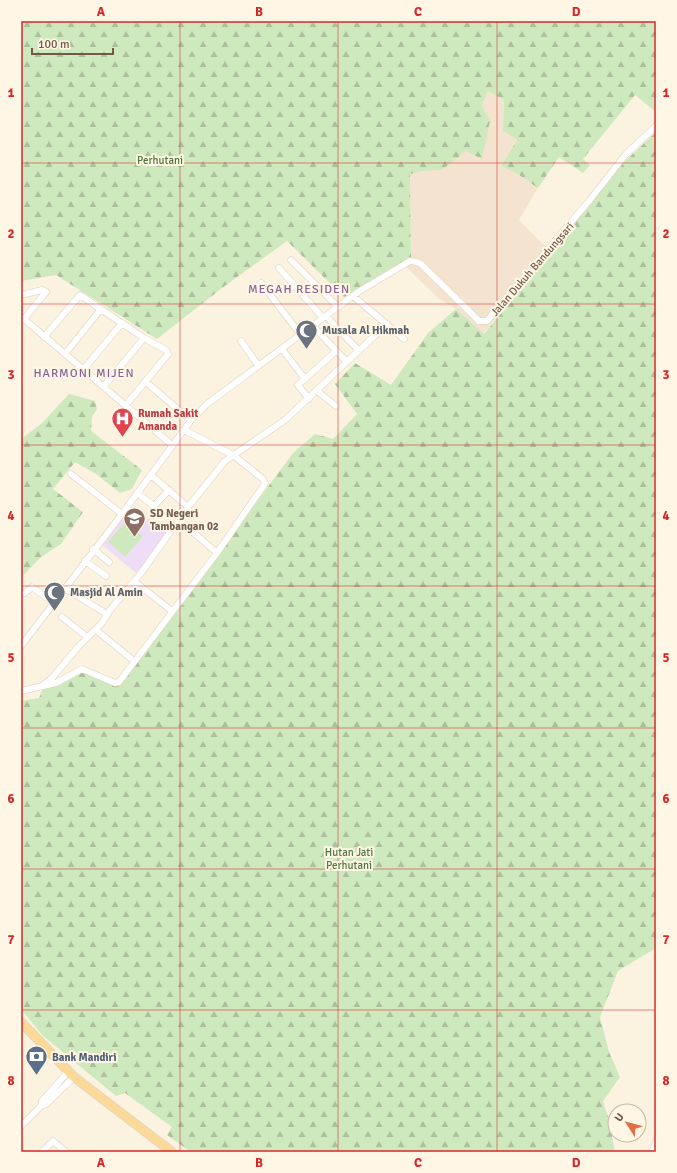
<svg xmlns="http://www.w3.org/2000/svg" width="677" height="1173" font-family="Signika,sans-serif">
	<defs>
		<pattern id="forest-firs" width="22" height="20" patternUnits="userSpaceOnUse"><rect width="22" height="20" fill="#cfe9bf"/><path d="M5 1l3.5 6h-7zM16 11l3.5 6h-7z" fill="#acc09d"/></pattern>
	</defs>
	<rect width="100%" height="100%" fill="#fcf2e0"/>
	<path fill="#f4e4cf" d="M488 91 504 100 503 131 517 140 501 166 519 175 538 188 519 220 551 252 483 334 456 309 438 298 402 263 411 258 410 174 423 171 442 170 466 151 490 121 482 105Z"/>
	<path fill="#efddf8" d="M130 508 146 521 148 518 168 534 136 573 101 544Z"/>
	<path fill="url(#forest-firs)" d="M21 21H656V112L635 95 583 159 590 165 583 173 559 157 538 188 519 175 501 166 517 140 503 131 504 100 488 91 482 105 490 121 482 159 466 151 442 170 423 171 410 174 411 258 344 297 287 241 222 288 157 339 56 275 21 281Z
		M656 132V948L618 971 600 1017 609 1052 620 1077 603 1101 609 1120 615 1152H191L167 1135 172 1127 125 1093 116 1096 42 1035 21 1009V701L39 698 43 688 84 668 116 683 241 523 293 453 315 434 333 439 357 414 335 384 355 363 391 385 428 333 456 309 484 334 622 164Z
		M69 394 95 401 97 409 92 417 91 431 142 470 132 489 120 493 96 474 75 462 53 489 83 512 61 544 41 557 21 578V439L41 424Z"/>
	<path fill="#cfe9bf" d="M130 516 139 523 134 529 143 536 125 557 108 542Z"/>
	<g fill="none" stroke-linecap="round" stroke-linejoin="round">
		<defs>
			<path id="street" d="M291 260 338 307
				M279 268 323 318
				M261 283 301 335
				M21 295 42 290 46 292 24 319
				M353 296 404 339
				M326 316 359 351
				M21 320 24 319 172 445
				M313 326 347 362
				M44 337 80 295 144 338 104 386
				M241 341 258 365
				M282 349 305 379
				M65 354 101 309
				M84 369 122 323
				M146 382 188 418
				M317 391 336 406
				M309 399 298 385 336 351
				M126 405 168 354 166 350 144 338
				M71 474 122 514
				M151 475 188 507
				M137 493 154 506 169 490
				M179 520 217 553
				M93 549 109 562
				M85 561 106 576
				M135 582 172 611
				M64 588 107 614
				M25 593 32 587 54 603
				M62 617 87 637
				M96 630 134 661
				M21 646 122 514 192 419 207 404 358 292 410 261 417 262 421 264 479 321H487L589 201 626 154 656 126
				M42 686 52 678 78 647 102 623 110 610 141 573 188 507 225 461 285 420 387 324
				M21 691 56 683 82 669 115 683 119 682 217 553 264 485 265 483 263 479 233 455 184 430
				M41 1106 46 1104 74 1077
				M21 1126 41 1106 42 1101 68 1072
				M42 1152 53 1141 66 1152
				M652 1152 656 1142"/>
			<path id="primary" d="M21 1022 74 1077 172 1152"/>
		</defs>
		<use href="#street" stroke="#e0cebc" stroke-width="7"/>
		<use href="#primary" stroke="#dbd4cf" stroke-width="10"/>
		<use href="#street" stroke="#fff" stroke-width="6"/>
		<use href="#primary" stroke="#fbd998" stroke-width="9"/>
	</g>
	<path fill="none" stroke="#d62828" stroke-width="1" stroke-opacity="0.55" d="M180 21V1152M338 21V1152M497 21V1152M21 163H656M21 304H656M21 445H656M21 586H656M21 728H656M21 869H656M21 1010H656"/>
	<defs>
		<symbol id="mosque-pin" viewBox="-11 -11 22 30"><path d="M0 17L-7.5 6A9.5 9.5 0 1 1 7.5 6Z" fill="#6b7280" stroke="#fff6e6"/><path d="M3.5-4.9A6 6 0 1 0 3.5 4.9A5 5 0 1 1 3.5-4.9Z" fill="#fff"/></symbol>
		<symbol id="hospital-pin" viewBox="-11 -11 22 30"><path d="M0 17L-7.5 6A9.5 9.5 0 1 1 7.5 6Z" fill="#e0444e" stroke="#fff6e6"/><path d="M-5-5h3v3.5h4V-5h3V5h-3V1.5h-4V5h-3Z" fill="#fff"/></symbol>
		<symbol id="school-pin" viewBox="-11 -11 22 30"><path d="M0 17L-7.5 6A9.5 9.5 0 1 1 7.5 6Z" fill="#8d6e63" stroke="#fff6e6"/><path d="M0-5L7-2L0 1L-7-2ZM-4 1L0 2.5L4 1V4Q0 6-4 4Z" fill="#fff"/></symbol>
		<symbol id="bank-pin" viewBox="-11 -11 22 30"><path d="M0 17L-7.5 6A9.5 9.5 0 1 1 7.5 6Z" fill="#5c6f8a" stroke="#fff6e6"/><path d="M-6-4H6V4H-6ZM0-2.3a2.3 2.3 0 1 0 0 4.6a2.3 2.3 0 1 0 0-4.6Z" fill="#fff"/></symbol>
	</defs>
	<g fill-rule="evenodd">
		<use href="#mosque-pin" x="294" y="318" width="25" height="34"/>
		<use href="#hospital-pin" x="110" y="406" width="25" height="34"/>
		<use href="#school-pin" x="122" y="506" width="25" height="34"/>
		<use href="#mosque-pin" x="42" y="580" width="25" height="34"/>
		<use href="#bank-pin" x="24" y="1044" width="25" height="34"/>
	</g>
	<g text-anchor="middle" stroke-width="4" stroke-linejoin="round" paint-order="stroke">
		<g font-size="11" fill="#4f7840" stroke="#fff6e6">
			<text x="160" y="164">Perhutani</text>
			<text x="349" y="856">Hutan Jati<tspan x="349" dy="13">Perhutani</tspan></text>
		</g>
		<g font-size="11" fill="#735848" stroke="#fff6e6">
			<text transform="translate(532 269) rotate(-49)" y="4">Jalan Dukuh Bandungsari</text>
		</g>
		<g font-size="11" font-weight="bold" fill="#5b616d" stroke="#fff6e6" text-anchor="start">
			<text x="322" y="334">Musala Al Hikmah</text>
			<text x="70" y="596">Masjid Al Amin</text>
		</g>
		<g font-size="11" font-weight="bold" fill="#be3a42" stroke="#fff6e6" text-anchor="start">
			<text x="138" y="417">Rumah Sakit<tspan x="138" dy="13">Amanda</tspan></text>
		</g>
		<g font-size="11" font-weight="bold" fill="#785e54" stroke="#fff6e6" text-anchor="start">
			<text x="150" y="517">SD Negeri<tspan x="150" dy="13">Tambangan 02</tspan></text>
		</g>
		<g font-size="11" font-weight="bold" fill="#4e5e75" stroke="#fff6e6" text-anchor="start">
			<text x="52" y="1061">Bank Mandiri</text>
		</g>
		<g font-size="12" letter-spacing="1" fill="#876396" stroke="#fff6e6">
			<text x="299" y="293">MEGAH RESIDEN</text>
			<text x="84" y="377">HARMONI MIJEN</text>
		</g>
	</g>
	<rect width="677" height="1173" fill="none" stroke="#fff6e6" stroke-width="44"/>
	<g transform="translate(627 1123) rotate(306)"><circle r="19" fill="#fff6e6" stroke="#c7b7a7"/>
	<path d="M0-3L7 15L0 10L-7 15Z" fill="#e76e44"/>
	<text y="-6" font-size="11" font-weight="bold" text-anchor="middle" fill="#735848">U</text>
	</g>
	<path d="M32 48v6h81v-6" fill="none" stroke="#735848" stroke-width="2"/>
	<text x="38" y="48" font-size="12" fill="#735848" stroke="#fff6e6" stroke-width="3" paint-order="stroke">100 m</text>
	<rect x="22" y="22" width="633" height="1129" fill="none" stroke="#d62828" stroke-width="1.5"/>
	<g font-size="13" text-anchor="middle" font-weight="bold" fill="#d62828">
		<text x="101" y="16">A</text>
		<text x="259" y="16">B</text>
		<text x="418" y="16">C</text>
		<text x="576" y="16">D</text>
		<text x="11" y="97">1</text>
		<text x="666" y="97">1</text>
		<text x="11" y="238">2</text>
		<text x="666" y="238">2</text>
		<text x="11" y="379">3</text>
		<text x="666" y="379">3</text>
		<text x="11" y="520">4</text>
		<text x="666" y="520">4</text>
		<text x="11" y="662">5</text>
		<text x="666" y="662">5</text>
		<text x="11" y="803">6</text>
		<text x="666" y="803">6</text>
		<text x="11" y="944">7</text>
		<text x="666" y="944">7</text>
		<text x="11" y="1085">8</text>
		<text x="666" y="1085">8</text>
		<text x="101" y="1167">A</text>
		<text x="259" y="1167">B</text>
		<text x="418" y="1167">C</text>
		<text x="576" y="1167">D</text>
	</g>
</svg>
